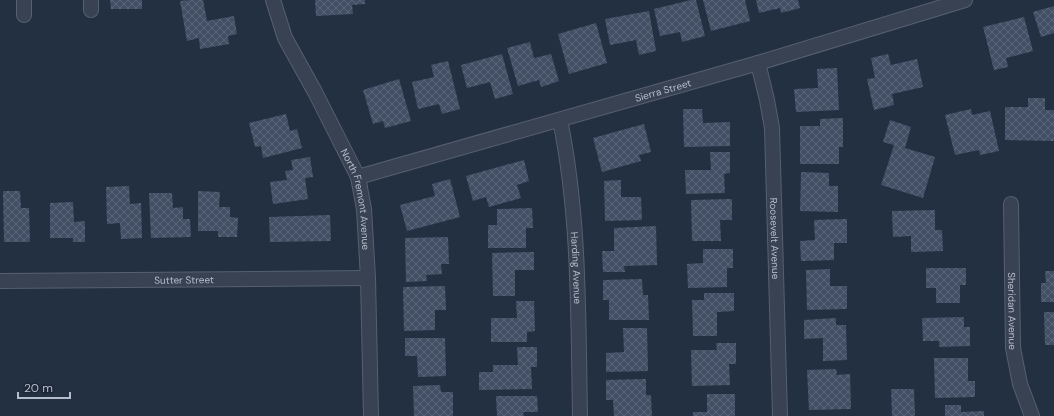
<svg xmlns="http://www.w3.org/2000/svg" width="1054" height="416" font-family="'DM Sans',sans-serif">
	<defs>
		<pattern id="building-cross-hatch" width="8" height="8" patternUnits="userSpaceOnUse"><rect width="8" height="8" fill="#424f65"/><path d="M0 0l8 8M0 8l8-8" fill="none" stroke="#5b667a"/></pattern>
	</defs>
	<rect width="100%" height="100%" fill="#233042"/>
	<path fill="url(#building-cross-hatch)" d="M110 0H142V9H111Z
		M189 0H203L207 21 234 16 237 34 228 36 229 44 200 49 199 38 187 41 180 1Z
		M315 0H365V4L352 5 353 14 316 16Z
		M691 0H696L705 36 682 42 680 32 660 36 654 9Z
		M703 0H745L750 21 711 31Z
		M756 0H798L800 8 781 13 780 8 759 13Z
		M1054 6V33L1041 37 1033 12Z
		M649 11 656 51 639 55 636 40 610 45 605 19Z
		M1024 17 1033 51 1006 58 1008 67 994 70 983 27Z
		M596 23 607 63 569 74 558 34Z
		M530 42 534 58 551 54 559 81 541 87 539 80 518 86 507 48Z
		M502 54 513 94 495 99 490 82 467 88 461 65Z
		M888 54 891 65 917 59 923 87 892 94 894 105 874 110 867 79 875 78 871 58Z
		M448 61 460 109 442 114 439 104 418 109 412 82 434 77 431 65Z
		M837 68 839 110 796 112 794 89 818 88 817 69Z
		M399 79 411 121 385 128 383 121 373 124 363 90Z
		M1028 98H1045V110H1054V141L1005 140V107H1028Z
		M683 109H702L703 123 730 122V146L684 147Z
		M971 109 972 115 990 111 999 151 980 155 979 150 955 155 945 115Z
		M286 114 290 131 297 129 302 148 263 158 261 146 255 147 249 123Z
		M843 118V147H839V164H800V126H820V119Z
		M890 120 911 127 905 148 935 157 923 198 881 185 894 145 883 142Z
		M644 124 651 152 639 155 641 161 602 172 593 138Z
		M710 152H730V173L724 174 725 193 686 194 685 170H711Z
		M310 157 313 177 305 178 308 199 273 204 270 182 287 180 285 171 293 170 291 160Z
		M524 160 529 181 517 185 521 198 489 207 486 197 473 201 466 176Z
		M801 172 829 173V186H838V212L800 211Z
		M450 179 460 217 407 231 400 205 435 196 432 184Z
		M621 180V197H641L642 220 605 221 604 181Z
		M129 186 130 204 141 203 142 238 121 239 120 223 107 224 106 187Z
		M3 191H20L21 208H29L30 242H4Z
		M198 191 220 192 219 207H230V217L238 218 237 237H218V231H198Z
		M149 193H172L173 208 183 207V219H190L191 237 151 238Z
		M732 199V220H720L721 241H692L691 200Z
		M73 202 74 222 85 221V242H73V238H50V203Z
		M532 208 533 228H526V248H488V225H497V209Z
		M935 210V230H942L943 251 911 252V236L893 237 892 211Z
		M330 215 331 241 270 242 269 217Z
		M847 219V243H834V260L801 261 800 241 815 240 814 220Z
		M656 226 657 265 624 266 625 272H603L602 251H614V228Z
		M448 237 449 264H441L442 274 426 275 427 281 406 282 405 238Z
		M703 249H733V268H727V287L688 288 687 264 703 263Z
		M534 252V270H515V296H493L492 253Z
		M926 268H966V285H960V303H936V288H926Z
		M830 269V286H847V309L807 310 806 270Z
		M1045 271H1054V302H1041V283H1046Z
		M642 279 643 295H648L649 320H609V300H603V280Z
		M445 286 446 310H435V330L404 331 403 287Z
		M704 293H734V311L717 312V336H693L692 300H704Z
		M516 301H534L535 331 527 332V342H491V318H517Z
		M1044 312H1054V345H1045Z
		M964 317V327H970V346L939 347V341H923L922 318Z
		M836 318V325H846L847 360 823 361V338L804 339V320Z
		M623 328H647L648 371 606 372V353L624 352Z
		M405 338H445L446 376 418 377 417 356H405Z
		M716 343H736V364H729L730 385 692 386 691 350H717Z
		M517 347H537V367H531L532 389 479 390V372H493V365H518Z
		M934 358H968V381H975V397L935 398Z
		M836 369 837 375 850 374 851 409 809 410 807 370Z
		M646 379V395H651L652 416H614L613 400H606V380Z
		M440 385 441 392H453V416H414L413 386Z
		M891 389H914L915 416H892Z
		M707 394H735V416H693V412H707Z
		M496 396H537L538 412H523L524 416H497Z
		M945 405H961V412L984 411V416H945Z"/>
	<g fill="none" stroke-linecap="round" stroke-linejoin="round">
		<defs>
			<g id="street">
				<path d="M24 0V15"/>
				<path d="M91 0V10"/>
				<path id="s1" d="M273 0 285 38 315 92 358 177 364 209 368 278 371 416"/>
				<path id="s2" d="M758 63 767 100 772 128 780 416"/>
				<path id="s3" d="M560 120C580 217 578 317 580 416"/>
				<path id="s4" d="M358 177 758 63 965 0"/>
				<path id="s5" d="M1011 204 1013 348 1020 384 1032 416"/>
				<path id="s6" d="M0 281 368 278"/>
			</g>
		</defs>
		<use href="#street" stroke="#56606f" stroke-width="16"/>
		<use href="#street" stroke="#384252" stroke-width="14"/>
	</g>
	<g text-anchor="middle" stroke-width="4" stroke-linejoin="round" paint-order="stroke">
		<g font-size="10" fill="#b5bdcc" stroke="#1d2737">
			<text dy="4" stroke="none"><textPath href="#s4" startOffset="317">Sierra Street</textPath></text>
			<text dy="4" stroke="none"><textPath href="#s1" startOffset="218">North Fremont Avenue</textPath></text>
			<text dy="4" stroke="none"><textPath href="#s2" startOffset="177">Roosevelt Avenue</textPath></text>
			<text dy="4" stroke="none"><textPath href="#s3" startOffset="149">Harding Avenue</textPath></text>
			<text dy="4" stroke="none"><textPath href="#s6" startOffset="184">Sutter Street</textPath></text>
			<text dy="4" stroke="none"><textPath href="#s5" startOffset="107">Sheridan Avenue</textPath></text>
		</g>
	</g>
	<path d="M18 392v6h52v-6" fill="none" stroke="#b5bdcc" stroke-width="2"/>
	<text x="24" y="392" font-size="12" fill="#b5bdcc" stroke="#1d2737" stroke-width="3" paint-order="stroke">20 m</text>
</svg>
